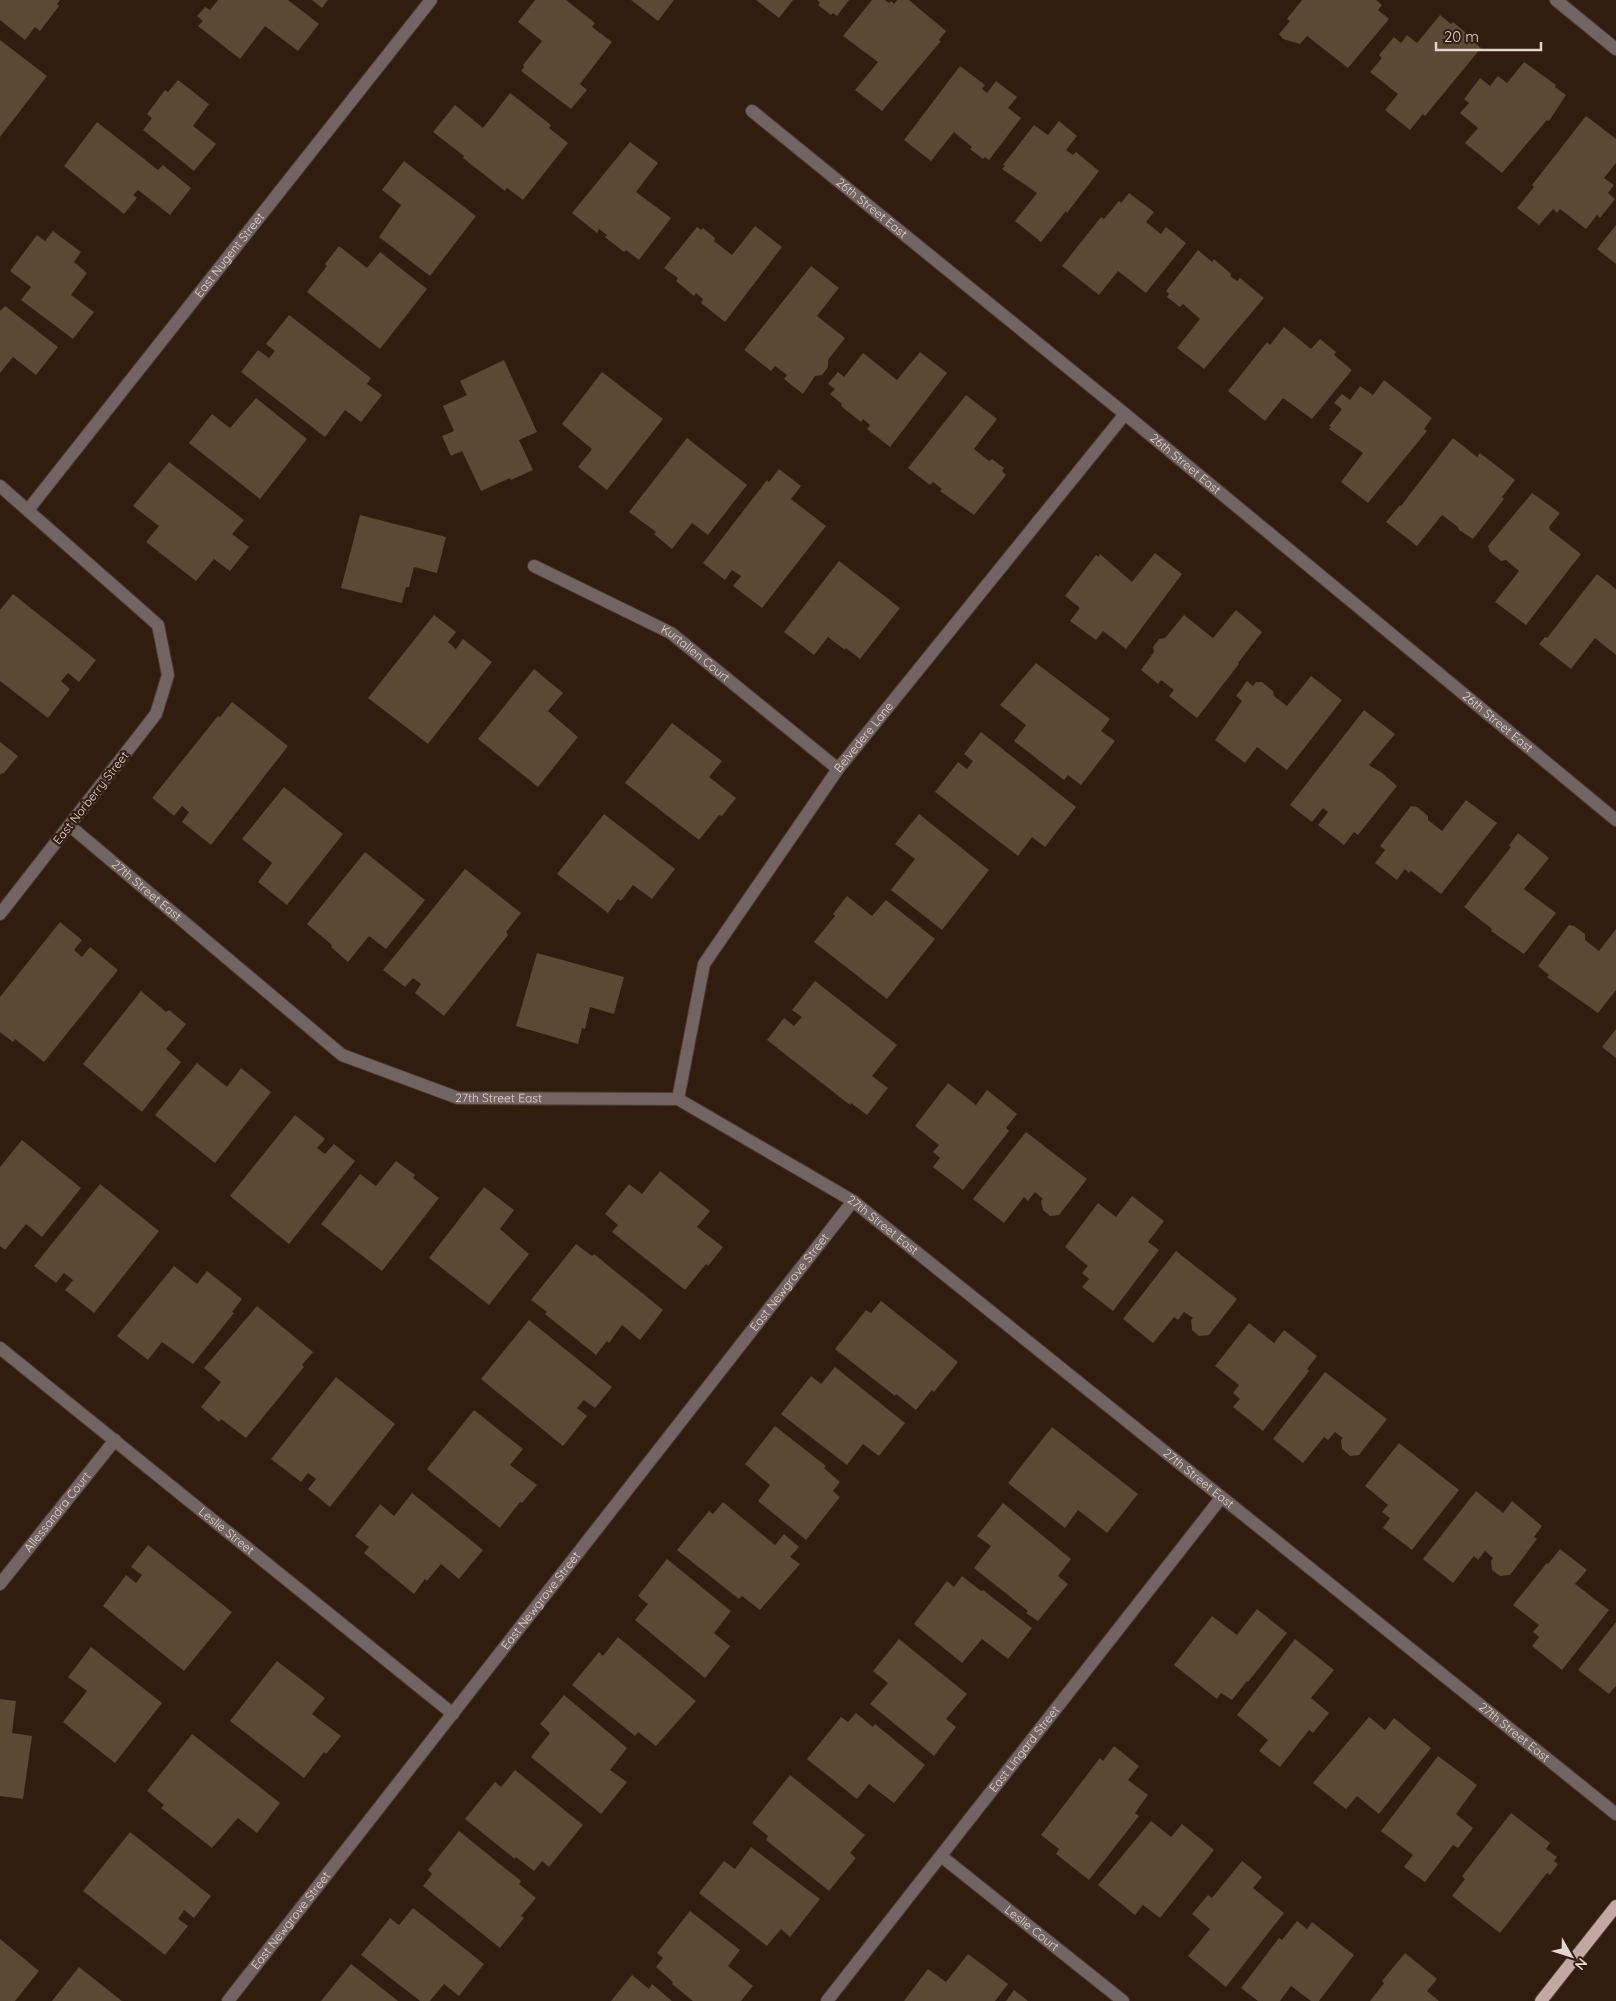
<svg xmlns="http://www.w3.org/2000/svg" width="1616" height="2001" font-family="Quicksand,sans-serif">
	<rect width="100%" height="100%" fill="#311c10"/>
	<path fill="#5a4935" d="M0 0H60L57 4 59 6 40 31 35 27 25 40 0 20Z
		M218 0H288L319 24 298 51 265 26 240 59 198 26 203 21 197 16 205 7 210 10Z
		M312 0H328L322 8Z
		M535 0H566L595 23 592 27 612 42 580 84 587 90 571 109 521 71 524 67 523 65 542 41 518 22Z
		M631 0H674L658 21Z
		M756 0H793L779 18Z
		M817 0H849L837 16 833 13 831 15 818 5 820 3Z
		M872 0H885L889 3 891 1 894 4 897 0H909L946 31 939 40 941 41 882 111 855 90 878 62 843 36Z
		M1302 0H1376L1382 5 1378 10 1389 19 1348 68 1307 36 1300 44 1283 39 1279 34 1290 21 1287 19Z
		M1440 15 1451 24 1453 22 1471 37 1470 39 1481 48 1425 116 1423 114 1410 130 1385 110 1398 94 1370 72 1382 58 1379 55 1394 37 1401 43 1407 35 1417 43Z
		M0 40 47 76 0 137Z
		M1524 62 1556 85 1555 87 1566 95 1549 121 1547 120 1502 173 1465 143 1478 128 1460 113 1469 103 1464 99 1480 78 1490 86 1498 76 1507 83Z
		M960 66 985 85 982 89 987 93 996 81 1017 97 1008 108 1021 118 989 160 985 157 983 159 970 149 972 147 954 132 931 161 904 140Z
		M178 80 209 104 193 126 216 144 194 171 143 130 152 118 147 114 165 90 168 92Z
		M510 93 551 125 549 128 568 143 523 200 507 188 505 191 463 158 464 156 433 132 455 105 483 128Z
		M1586 116 1616 139V163L1604 178 1614 185 1608 193 1615 199 1600 218 1597 215 1586 229 1560 209 1557 213 1553 209 1539 225 1517 208 1534 187 1532 185Z
		M1059 121 1077 136 1066 150 1073 155 1076 152 1099 171 1067 213 1066 211 1041 242 1015 221 1037 193 1002 169 1005 166 1003 165 1034 125 1048 135Z
		M97 122 158 170 163 165 191 188 170 215 138 190 133 195 137 198 124 214 64 166Z
		M630 142 658 163 636 192 671 218 639 260 626 250 624 252 605 237 607 235 599 229 597 233 572 213Z
		M404 161 476 216 430 276 379 237 401 205 382 190Z
		M1129 193 1154 212 1146 222 1161 234 1166 227 1186 243 1146 293 1118 271 1099 295 1062 266 1101 217 1104 219 1119 201 1121 203Z
		M1616 225V264L1597 249Z
		M755 226 782 247 725 322 701 303 703 299 696 293 694 296 676 281 678 278 664 268 697 227 701 230 703 228 715 238 714 241 732 255Z
		M53 231 81 252 74 262 87 273 71 295 94 312 73 339 21 300 31 287 10 271 37 235 45 241Z
		M339 246 367 268 380 252 427 289 380 349 307 292 327 266 325 264Z
		M1198 250 1212 262 1214 259 1231 274 1230 276 1237 281 1240 278 1264 298 1204 369 1177 348 1200 319 1183 304 1180 307 1167 297 1169 294 1166 291Z
		M811 266 839 288 817 316 845 338 828 360V367L822 375 815 376 803 394 784 379 787 375 775 366 771 371 744 350Z
		M5 306 58 347 36 375 13 357 0 373V311Z
		M289 315 371 378 367 384 382 395 361 422 345 410 325 437 241 372 258 350 269 358 275 351 266 344Z
		M1284 327 1311 349 1320 339 1336 352 1334 355 1352 370 1312 419 1283 398 1265 421 1228 391 1267 342 1270 345Z
		M920 352 947 373 890 447 867 429 870 425 863 419 861 422 841 406 842 404 830 394 835 389 828 384 838 372 844 377 863 353 897 380Z
		M504 360 537 432 519 440 533 470 511 480 510 478 481 491 462 451 451 456 442 436 454 431 443 406 467 395 460 381Z
		M602 372 663 419 607 490 578 467 592 449 562 424Z
		M1384 380 1432 418 1424 429 1427 431 1368 503 1341 482 1363 453 1329 429 1331 427 1329 426 1342 409 1334 403 1342 394 1350 400 1360 386 1373 395Z
		M966 395 997 419 974 449 989 461 992 459 1004 468 1002 471 1006 475 974 515 940 491 942 489 933 482 930 485 908 468Z
		M256 398 307 439 260 499 189 443 212 414 230 428Z
		M687 438 747 485 708 535 692 523 672 549 654 534 656 532 629 512Z
		M1453 438 1477 457 1480 453 1515 480 1502 497 1504 499 1473 539 1459 530 1458 527 1442 515 1417 546 1386 522 1400 505 1401 506Z
		M169 462 244 520 232 534 249 547 230 571 214 559 196 581 146 542 159 526 133 506Z
		M779 469 801 486 791 499 826 526 762 608 733 586 741 576 732 570 725 580 703 563 767 480 769 482Z
		M1532 493 1560 513 1549 527 1550 530 1581 554 1526 625 1495 602 1519 571 1506 560 1501 561 1490 552 1488 546Z
		M360 515 446 537 437 573 414 567 409 587H406L402 603 341 588Z
		M1155 553 1182 574 1126 649 1103 631 1096 640 1070 621 1079 609V607L1065 596 1096 555 1099 557 1100 554 1132 582Z
		M839 561 900 608 860 659 846 648 845 650 828 637 814 655 784 632Z
		M1597 574 1616 589V655L1595 638 1571 669 1539 644 1545 637 1547 638Z
		M13 594 96 660 79 682 68 673 61 681 70 689 48 718 0 681V610Z
		M1236 610 1262 632 1238 663 1239 664 1197 718 1169 696 1174 690 1161 680 1158 684 1141 670 1154 652 1153 647 1159 639 1165 638 1184 615 1213 638Z
		M434 615 456 632 448 642 456 649 463 639 492 662 428 744 368 698Z
		M1036 663 1110 719 1101 731 1115 741 1081 785 1068 775 1064 780 1014 741 1026 725 1000 705Z
		M534 669 563 693 548 711 578 737 538 787 478 739Z
		M1311 676 1342 700 1287 770 1257 747 1245 763 1215 740 1242 701 1236 696 1247 681 1253 686 1256 682H1262L1273 691 1274 696 1287 706Z
		M232 702 288 746 211 845 182 822 189 812 182 806 174 816 152 798 218 716 220 717Z
		M1364 710 1395 734 1369 765 1382 773 1397 786 1358 835 1354 832 1344 845 1318 825 1328 812 1323 808 1312 822 1290 805Z
		M672 723 722 761 709 777 736 798 722 816 719 815 699 840 625 783Z
		M981 732 1076 807 1045 847 1032 837 1018 856 935 792 958 762 967 769 973 761 964 754Z
		M0 742 18 756 3 774 2 773 0 775Z
		M284 787 343 834 287 905 258 882 272 863 242 839Z
		M1466 800 1497 823 1441 894 1411 871 1409 873 1405 869 1397 880 1375 863 1385 850 1380 846 1411 806 1417 807 1428 816V820L1442 831Z
		M604 814 675 869 652 899 633 885 621 901 618 899 608 913 557 874Z
		M919 814 989 870 942 930 891 890 915 859 895 844Z
		M1518 833 1549 858 1524 889 1556 913 1524 954 1491 931 1492 929 1464 907 1511 847 1509 845Z
		M365 852 425 900 386 949 369 936 348 962 331 947 332 945 307 924Z
		M465 869 521 913 506 932 508 935 444 1016 415 993 421 984 413 978 405 987 383 970Z
		M847 896 872 916 886 900 935 939 887 999 814 942 835 916 833 914Z
		M60 922 82 940 74 950 82 957 90 947 118 970 44 1062 15 1039 13 1042 0 1032V997Z
		M1569 925 1574 926 1585 934V940L1599 951 1616 929V990L1598 1013 1547 977 1549 975 1538 966Z
		M537 953 624 977 614 1014 590 1007 585 1029 582 1028 578 1044 516 1026Z
		M815 981 897 1045 872 1076 888 1088 867 1115 851 1103 850 1105 767 1040 784 1018 794 1026 802 1017 792 1010Z
		M141 991 166 1012 169 1010 186 1024 166 1049 181 1062 142 1112 83 1064Z
		M1616 1029V1058L1602 1047Z
		M197 1063 227 1087 241 1068 271 1092 215 1163 155 1115Z
		M948 1083 976 1105 987 1090 1017 1114 1006 1128 1009 1131 963 1190 933 1167 940 1158 933 1152 939 1145 915 1126Z
		M295 1115 325 1139 317 1148 325 1154 334 1144 355 1161 289 1244 230 1196Z
		M1026 1132 1087 1179 1059 1215 1050 1216 1043 1210 1041 1201 1043 1199 1035 1192 1028 1201 1024 1197 1004 1223 973 1199Z
		M22 1140 81 1188 42 1237 26 1224 5 1250 0 1246V1167Z
		M396 1161 415 1175 413 1178 439 1198 382 1271 321 1224 360 1174 376 1186Z
		M660 1171 710 1211 697 1227 723 1247 708 1266 706 1264 685 1290 612 1232 618 1225 605 1214 629 1184 642 1194Z
		M100 1184 159 1231 94 1313 65 1290 73 1280 64 1273 56 1283 34 1266Z
		M484 1187 514 1210 500 1229 529 1254 489 1305 429 1258Z
		M1132 1196 1164 1221 1148 1242 1159 1250 1113 1311 1082 1287 1089 1279 1082 1273 1088 1266 1065 1247 1098 1203 1116 1217Z
		M576 1244 592 1256 594 1254 663 1310 640 1340 622 1325 609 1343 607 1341 596 1355 545 1314 547 1312 531 1300Z
		M1176 1251 1237 1299 1209 1335 1199 1336 1192 1330 1191 1320 1193 1318 1184 1312 1178 1320 1174 1317 1153 1343 1123 1319Z
		M174 1266 197 1284 207 1271 242 1299 232 1312 234 1313 193 1364 162 1342 148 1360 117 1336Z
		M881 1301 958 1362 934 1392 932 1390 916 1410 896 1394 895 1396 835 1349 866 1310 871 1313Z
		M257 1306 313 1352 302 1365 304 1367 246 1438 221 1419 219 1422 201 1407 221 1382 204 1368Z
		M529 1320 612 1387 595 1408 584 1400 577 1408 587 1416 563 1446 481 1379Z
		M1249 1323 1274 1343 1284 1330 1317 1356 1307 1369 1309 1371 1263 1431 1233 1407 1240 1399 1233 1393 1239 1385 1215 1366Z
		M835 1367 905 1423 879 1456 863 1444 847 1465 781 1414 811 1376 821 1384Z
		M1325 1372 1387 1419 1359 1455 1350 1456 1342 1449 1341 1440 1343 1438 1335 1432 1328 1440 1324 1437 1303 1463 1273 1439Z
		M336 1377 395 1424 330 1507 308 1489 316 1479 308 1473 301 1482 271 1459Z
		M474 1410 523 1449 510 1465 537 1485 522 1503 520 1502 500 1528 427 1469Z
		M775 1426 826 1466 824 1468 840 1482 833 1491 840 1497 806 1540 758 1501 770 1485 745 1464Z
		M1052 1427 1138 1494 1107 1533 1078 1510 1065 1528 1008 1483Z
		M1399 1443 1459 1490 1412 1550 1383 1528 1390 1518 1382 1512 1388 1505 1365 1486Z
		M1476 1491 1503 1513 1512 1501 1542 1526 1534 1537 1537 1539 1510 1575 1500 1576 1492 1570 1491 1561 1493 1558 1485 1551 1478 1560 1474 1556 1453 1583 1423 1559Z
		M412 1493 483 1550 459 1579 441 1564 427 1581 425 1579 414 1594 364 1553 369 1547 355 1536 380 1504 394 1516Z
		M723 1502 775 1545 784 1534 799 1547 790 1557 800 1564 760 1610 742 1596 739 1599 677 1550 709 1511 713 1514Z
		M1003 1503 1071 1559 1058 1576 1068 1584 1038 1621 1026 1613 1028 1611 974 1568 991 1546 977 1536Z
		M148 1545 232 1612 184 1671 103 1606 126 1575 136 1583 142 1575 131 1567Z
		M1560 1549 1587 1570 1575 1584 1609 1610 1562 1670 1532 1646 1539 1637 1533 1632 1539 1625 1513 1605 1547 1563 1548 1564Z
		M667 1559 731 1611 714 1633 730 1646 705 1678 635 1620 648 1604 638 1596Z
		M962 1576 981 1591 983 1590 1032 1628 1008 1659 982 1639 962 1663 914 1624 947 1581 954 1587Z
		M1257 1609 1287 1633 1248 1682 1247 1681 1232 1700 1221 1693 1217 1699 1174 1665 1212 1616 1237 1635Z
		M1616 1622V1686L1609 1694 1578 1670Z
		M618 1637 696 1701 656 1746 638 1732 635 1736 572 1685 599 1652 603 1656Z
		M899 1639 967 1694 946 1719 956 1727 934 1756 870 1704 888 1683 873 1671Z
		M1295 1639 1334 1670 1311 1698 1329 1713 1313 1733 1309 1730 1280 1767 1259 1751 1268 1740 1237 1715Z
		M91 1647 162 1703 115 1763 63 1722 87 1691 68 1677Z
		M277 1661 325 1698 312 1714 341 1736 326 1754 324 1752 304 1778 230 1721Z
		M564 1695 627 1748 610 1770 627 1782 601 1814 531 1757 550 1733 540 1724Z
		M0 1699 16 1701 12 1733 32 1736 23 1799 0 1796Z
		M856 1713 873 1727 875 1724 925 1765 894 1803 869 1784 857 1799 807 1759 841 1717 848 1722Z
		M1369 1717 1385 1730 1394 1718 1431 1748 1379 1814 1357 1796 1346 1809 1313 1783Z
		M192 1734 280 1803 257 1833 238 1818 212 1848 161 1808 164 1805 147 1791Z
		M1114 1746 1139 1766 1128 1780 1148 1795 1135 1813 1139 1816 1089 1880 1056 1854 1059 1849 1041 1835 1100 1758 1103 1761Z
		M1438 1756 1477 1785 1456 1814 1473 1828 1458 1848 1453 1845 1425 1882 1404 1867 1413 1855 1381 1831Z
		M515 1770 583 1825 549 1867 542 1861 534 1871 516 1857 515 1859 465 1819 495 1782 501 1787Z
		M790 1775 865 1835 850 1853 856 1858 829 1891 766 1840 768 1836 752 1823Z
		M1511 1813 1550 1843 1546 1849 1557 1857 1554 1861 1558 1864 1550 1875 1547 1873 1500 1933 1452 1896 1465 1879 1462 1876Z
		M1151 1821 1171 1837 1182 1824 1214 1850 1160 1918 1143 1905 1135 1915 1098 1885Z
		M459 1831 521 1881 519 1884 536 1898 521 1916 524 1918 500 1948 423 1886 432 1874 428 1870Z
		M130 1832 211 1896 194 1918 184 1910 178 1919 188 1926 165 1955 83 1891Z
		M751 1847 820 1899 790 1937 781 1929 767 1946 699 1893 724 1861 735 1869Z
		M1242 1861 1262 1877 1253 1888 1284 1913 1226 1987 1188 1956 1210 1929 1192 1914 1208 1895 1212 1898Z
		M413 1908 484 1964 459 1996 444 1984 430 2001H420L361 1955 390 1918 399 1925Z
		M690 1911 740 1950 728 1966 753 1986 741 2001H693L672 1984 673 1982 656 1967 663 1958 657 1953Z
		M1297 1921 1307 1929 1312 1922 1354 1955 1319 2001H1311L1291 1986 1280 2001H1258L1241 1988 1279 1938 1282 1940Z
		M0 1939 39 1971 15 2001H0Z
		M1405 1953 1437 1979 1427 1991 1439 2001H1370L1384 1983 1382 1981Z
		M968 1954 1008 1984 995 2001H904L928 1969 946 1982Z
		M351 1964 398 2001H321Z
		M79 1967 122 2001H52Z
		M632 1975 649 1989 652 1984 672 2001H611Z
		M1014 1990 1028 2001H1006Z"/>
	<g fill="none" stroke-linecap="round" stroke-linejoin="round">
		<defs>
			<g id="minor">
				<path d="M1556 0 1616 49"/>
				<path id="s1" d="M752 111 1125 414 1616 820"/>
				<path d="M0 486 158 625 168 675 156 714 0 914"/>
				<path id="s2" d="M28 510 431 0"/>
				<path id="s3" d="M534 566 671 633 838 769"/>
				<path id="s4" d="M70 826 342 1055 458 1098 678 1099 853 1201 1616 1814"/>
				<path id="s5" d="M678 1099 704 964 838 769 1125 414"/>
				<path id="s6" d="M0 1348 453 1714"/>
				<path id="s7" d="M0 1584 115 1440"/>
				<path id="s8" d="M941 1856 1123 2001"/>
				<path id="s9" d="M228 2001 853 1201"/>
				<path id="s10" d="M827 2001 1221 1498"/>
			</g>
			<path id="major" d="M1541 2001 1616 1906"/>
		</defs>
		<use href="#minor" stroke="#4d392e" stroke-width="14"/>
		<use href="#major" stroke="#4d392e" stroke-width="14"/>
		<use href="#minor" stroke="#726462" stroke-width="12"/>
		<use href="#major" stroke="#c3a7a2" stroke-width="12"/>
	</g>
	<g text-anchor="middle" stroke-width="4.5" stroke-linejoin="round" paint-order="stroke">
		<g font-size="12" fill="#e3d4cc" stroke="#311c10">
			<text dy="4" stroke="none"><textPath href="#s1" startOffset="154">26th Street East</textPath></text>
			<text dy="4" stroke="none"><textPath href="#s2" startOffset="325">East Nugent Street</textPath></text>
			<text dy="4" stroke="none"><textPath href="#s1" startOffset="559">26th Street East</textPath></text>
			<text dy="4" stroke="none"><textPath href="#s3" startOffset="184">Kurtallen Court</textPath></text>
			<text dy="4" stroke="none"><textPath href="#s1" startOffset="964">26th Street East</textPath></text>
			<text dy="4" stroke="none"><textPath href="#s5" startOffset="415">Belvedere Lane</textPath></text>
			<text transform="translate(91 798) rotate(-52)" y="4">East Norberry Street</text>
			<text dy="4" stroke="none"><textPath href="#s4" startOffset="100">27th Street East</textPath></text>
			<text dy="4" stroke="none"><textPath href="#s4" startOffset="520">27th Street East</textPath></text>
			<text dy="4" stroke="none"><textPath href="#s4" startOffset="940">27th Street East</textPath></text>
			<text dy="4" stroke="none"><textPath href="#s9" startOffset="912">East Newgrove Street</textPath></text>
			<text dy="4" stroke="none"><textPath href="#s4" startOffset="1345">27th Street East</textPath></text>
			<text dy="4" stroke="none"><textPath href="#s7" startOffset="92">Allessandra Court</textPath></text>
			<text dy="4" stroke="none"><textPath href="#s6" startOffset="291">Leslie Street</textPath></text>
			<text dy="4" stroke="none"><textPath href="#s9" startOffset="508">East Newgrove Street</textPath></text>
			<text dy="4" stroke="none"><textPath href="#s4" startOffset="1750">27th Street East</textPath></text>
			<text dy="4" stroke="none"><textPath href="#s10" startOffset="320">East Lingard Street</textPath></text>
			<text dy="4" stroke="none"><textPath href="#s9" startOffset="102">East Newgrove Street</textPath></text>
			<text dy="4" stroke="none"><textPath href="#s8" startOffset="116">Leslie Court</textPath></text>
		</g>
	</g>
	<g transform="translate(1571 1956) rotate(129)" stroke="#311c10" stroke-width="4" paint-order="stroke">
	<path d="M0-4L9 19L0 12L-9 19Z" fill="#e3d4cc"/>
	<text y="-8" font-size="14" font-weight="bold" text-anchor="middle" fill="#e3d4cc">N</text>
	</g>
	<path d="M1436 42v8h105v-8" fill="none" stroke="#e3d4cc" stroke-width="2.5"/>
	<text x="1444" y="42" font-size="15" fill="#e3d4cc" stroke="#311c10" stroke-width="4" paint-order="stroke">20 m</text>
</svg>
